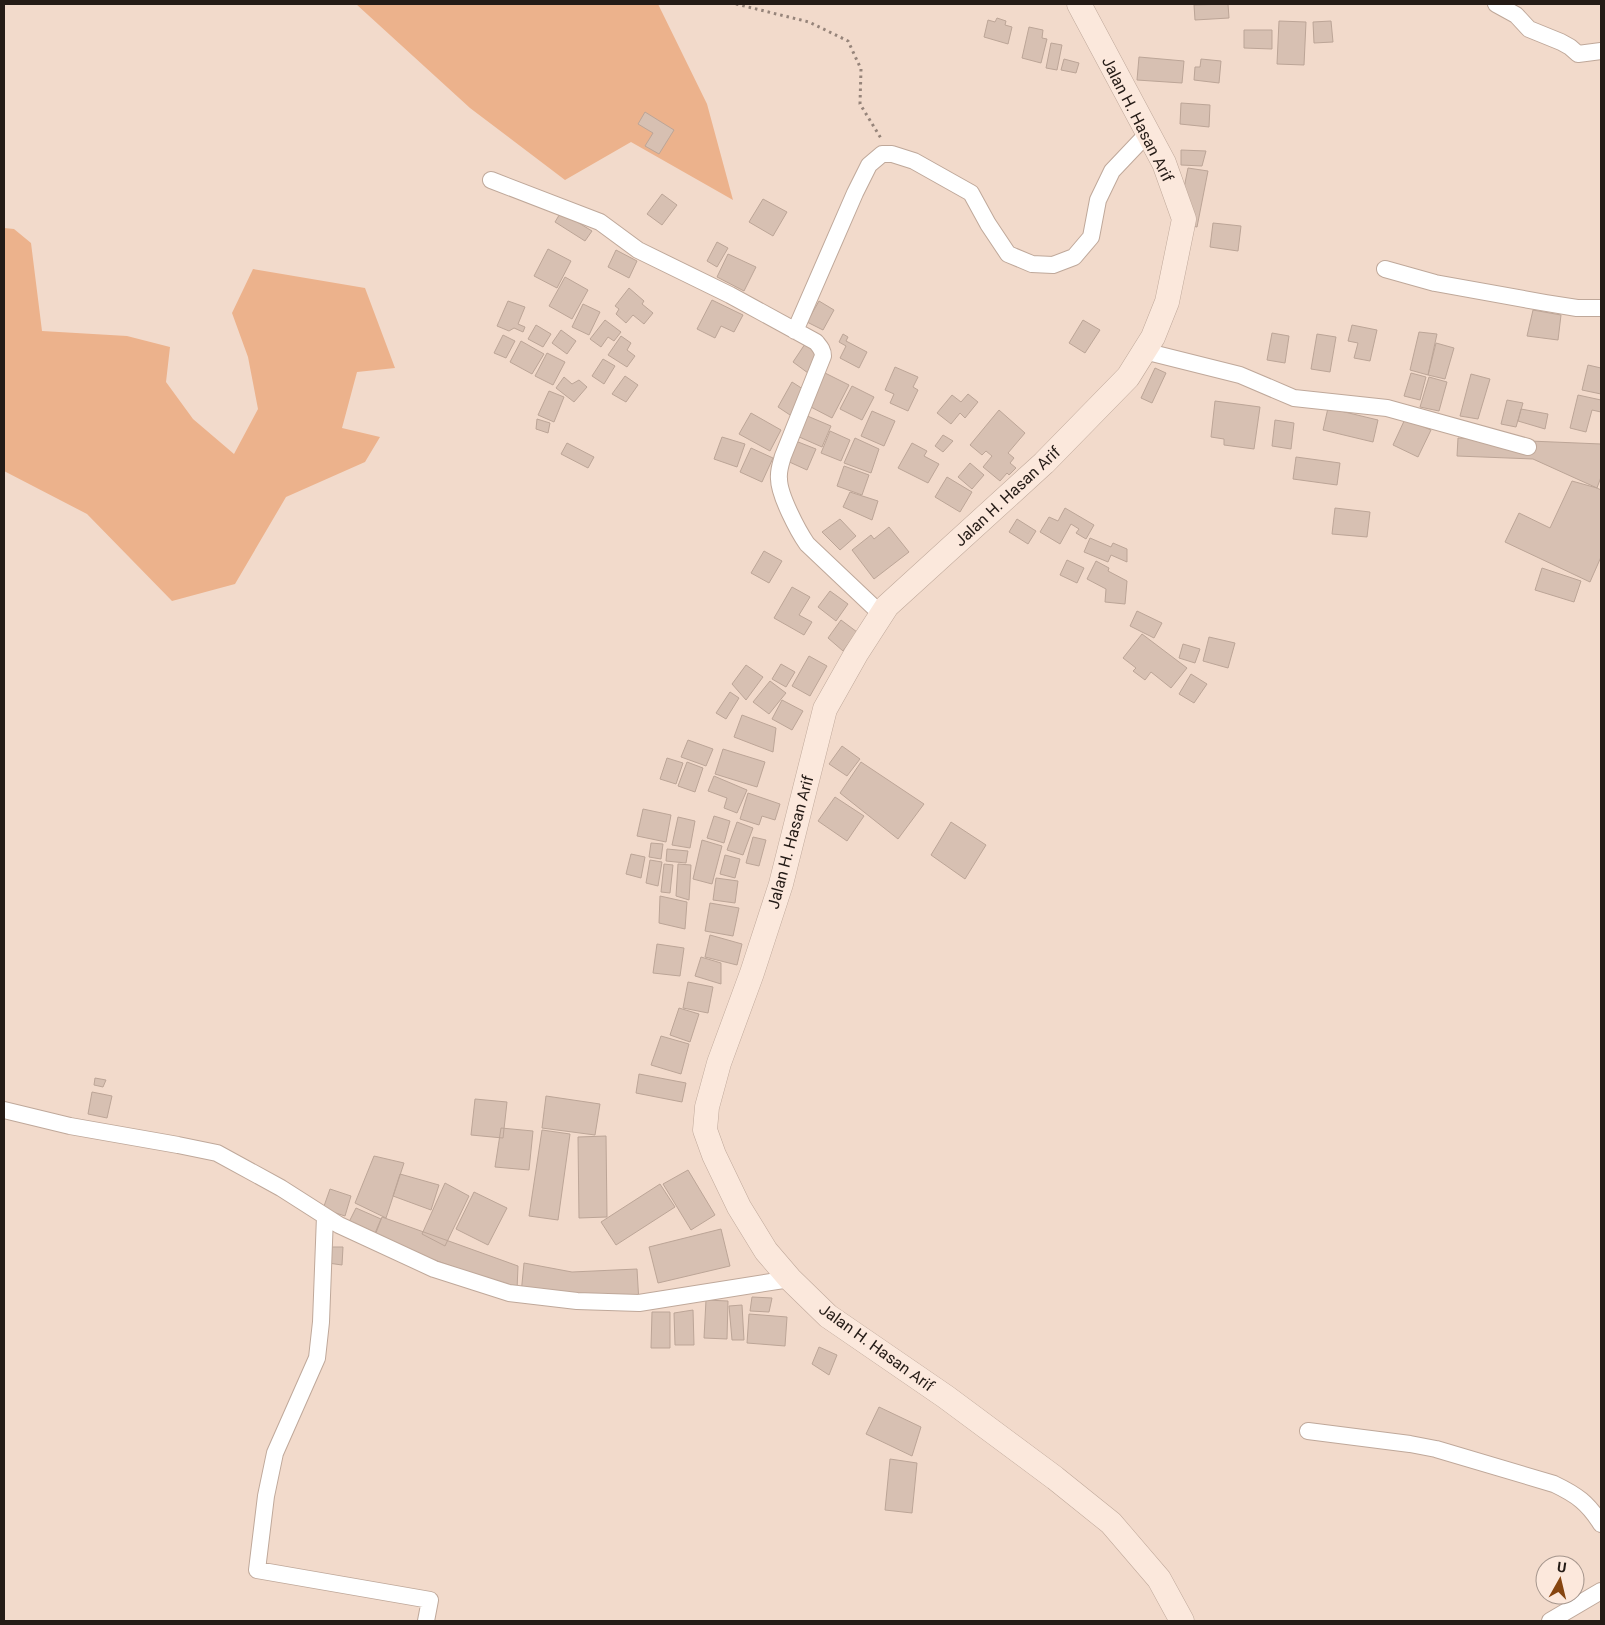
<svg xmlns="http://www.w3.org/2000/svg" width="1605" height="1625" font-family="Roboto,sans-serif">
	<rect width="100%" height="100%" fill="#f2dacb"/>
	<path fill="#ecb28c" d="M356 4H658L707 104 733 200 631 142 565 180 470 108Z
		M4 228 14 229 31 243 42 331 127 336 170 347 166 382 193 419 234 454 258 409 248 357 232 313 253 269 365 288 395 368 357 372 342 428 380 437 365 462 286 497 235 584 172 601 87 514 4 471Z"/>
	<path fill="#d7c0b2" stroke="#bca597" d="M1228 4 1229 18 1195 20 1194 5Z
		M997 18 1006 21 1005 25 1012 27 1008 44 984 37 988 20 995 22Z
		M1279 21 1306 22 1304 65 1277 64Z
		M1331 21 1333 42 1314 43 1313 22Z
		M1029 27 1043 30 1042 38 1047 39 1041 63 1022 58Z
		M1244 30H1272V49L1244 48Z
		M1051 43 1062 45 1057 70 1046 68Z
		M1139 57 1184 61 1182 83 1137 80Z
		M1064 59 1079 63 1076 73 1061 70Z
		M1201 59 1221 61 1219 83 1194 80 1195 67H1200Z
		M1181 103 1210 105 1209 127 1180 124Z
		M645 112 674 130 659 154 645 146 653 133 638 124Z
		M1181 150 1206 151 1202 166 1181 165Z
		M1188 168 1208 171 1197 227 1177 223Z
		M662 194 677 205 662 225 647 214Z
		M763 199 787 212 773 236 749 222Z
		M561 212 592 231 585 241 555 222Z
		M1213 223 1241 226 1238 251 1210 247Z
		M717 242 728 248 717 267 707 261Z
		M548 249 571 261 557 288 534 276Z
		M616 250 637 261 629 278 608 267Z
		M728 254 756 267 744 291 717 277Z
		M565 277 588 290 572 319 549 306Z
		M629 288 644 301 642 304 653 313 644 324 633 315 626 323 616 314 619 309 615 306Z
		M712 300 743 315 734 332 721 326 715 338 697 329Z
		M508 301 525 307 518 324 525 327 523 332 514 328 509 331 497 326Z
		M819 301 834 310 823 330 807 322Z
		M583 304 600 312 589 335 572 327Z
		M1533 310 1561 315 1558 340 1527 336Z
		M605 320 621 332 614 341 608 337 601 347 590 339Z
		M1083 320 1100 330 1085 353 1069 343Z
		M536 325 551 334 543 347 528 339Z
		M1352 325 1377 330 1370 361 1354 358 1358 343 1348 341Z
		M561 330 576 341 567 354 552 343Z
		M1419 332 1437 334 1428 375 1410 370Z
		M1272 333 1289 336 1285 363 1267 360Z
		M843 334 848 337 846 341 867 352 859 368 840 358 846 346 839 342Z
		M1317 334 1336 337 1330 372 1311 369Z
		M503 335 515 341 506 358 494 353Z
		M621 336 631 343 627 350 635 356 627 367 608 355Z
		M521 341 544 354 532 374 510 362Z
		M1436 343 1454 348 1445 379 1428 375Z
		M805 344 820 355 808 373 793 362Z
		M547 353 565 362 553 385 535 376Z
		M603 359 615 366 604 384 592 376Z
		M1588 365 1601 368V394L1582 390Z
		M895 367 918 377 913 387 918 390 908 411 890 403 894 394 885 390Z
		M1155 368 1166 373 1152 403 1141 398Z
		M823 372 849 385 832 418 807 405Z
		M1411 373 1426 377 1420 400 1404 396Z
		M1471 374 1490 379 1478 419 1460 416Z
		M625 376 638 385 626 402 612 394Z
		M564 377 572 384 579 380 587 387 574 402 556 388Z
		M1429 377 1447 382 1439 411 1420 407Z
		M792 382 806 391 793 417 778 407Z
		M852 386 874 397 862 420 840 409Z
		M549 391 564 397 554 422 538 415Z
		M968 394 978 402 965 418 960 413 951 424 937 413 952 395 961 402Z
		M1578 395 1601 400V412L1592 410 1586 432 1570 428Z
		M1507 400 1523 403 1516 427 1501 424Z
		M1215 401 1260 407 1254 449 1224 445V439L1211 437Z
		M1328 408 1378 420 1373 442 1323 430Z
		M1521 409 1548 414 1545 429 1518 421Z
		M999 410 1025 433 1008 453 1014 458 1010 463 1016 468 1009 475 1007 473 1000 481 983 467 992 456 986 451 982 455 970 445Z
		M872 411 895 421 884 446 861 436Z
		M751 413 781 430 770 451 739 434Z
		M805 415 831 426 822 447 797 436Z
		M537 419 550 423 548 433 536 429Z
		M1405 419 1431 430 1418 457 1393 445Z
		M1275 420 1294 423 1291 449 1272 446Z
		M830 431 850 440 841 461 821 453Z
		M943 435 953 441 943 452 935 446Z
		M722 437 745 444 737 467 714 459Z
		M855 438 879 449 871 473 844 463Z
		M1458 438 1601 444V477L1597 488 1533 459 1457 456Z
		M793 440 816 449 807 470 785 460Z
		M567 443 594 457 588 468 561 454Z
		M912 443 927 451 924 456 939 464 928 483 898 468Z
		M751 448 773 458 762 482 740 472Z
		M1296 457 1340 463 1337 485 1293 479Z
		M970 463 984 475 972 489 958 477Z
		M844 466 869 475 862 495 837 486Z
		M947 477 972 492 960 512 935 497Z
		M1572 481 1597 488 1601 490V557L1590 582 1505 542 1519 513 1550 528Z
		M850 492 878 501 872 520 843 507Z
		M1065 508 1094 525 1086 539 1076 533 1079 529 1071 524 1060 544 1040 532 1049 517 1058 521Z
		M1335 508 1370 512 1367 537 1332 534Z
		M840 519 856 536 840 550 822 532Z
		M1017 519 1036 531 1028 544 1009 532Z
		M889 527 909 552 874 579 852 550 871 535 874 539Z
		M1090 538 1111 547 1113 543 1127 549V562L1111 555 1108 562 1084 552Z
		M764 551 782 561 769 583 751 573Z
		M1067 560 1084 568 1077 583 1060 575Z
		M1096 561 1109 568 1108 571 1127 581 1125 604 1105 602 1106 589 1087 579Z
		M1542 568 1581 581 1574 602 1535 590Z
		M792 587 810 597 799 615 812 622 804 635 774 618Z
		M830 591 848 604 836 621 818 607Z
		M1137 611 1162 623 1154 638 1130 626Z
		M841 620 857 632 843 651 828 638Z
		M1142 634 1187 668 1171 688 1151 672 1145 680 1133 671 1136 668 1123 658Z
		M1209 637 1235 643 1228 668 1203 661Z
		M1183 644 1200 649 1195 663 1179 658Z
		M809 656 827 666 810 696 792 686Z
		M781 664 795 672 786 687 772 679Z
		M746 665 763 677 746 700 732 684Z
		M1191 674 1207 684 1194 703 1179 694Z
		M770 681 786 693 769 714 753 702Z
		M730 692 739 698 726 719 716 713Z
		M782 700 803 711 792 730 772 719Z
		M742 715 776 728 773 752 734 737Z
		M688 740 713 749 706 766 681 757Z
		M842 746 860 759 847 776 829 764Z
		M723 749 765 762 757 787 715 774Z
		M667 758 683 763 676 784 660 779Z
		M687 762 703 768 695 792 678 786Z
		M861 762 924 804 898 839 840 793Z
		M714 776 747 790 737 813 724 808 727 798 708 791Z
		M748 793 780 804 775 820 762 816 759 825 740 819Z
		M835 797 864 816 847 841 818 821Z
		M643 809 671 815 666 842 637 836Z
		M714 816 730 821 724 843 707 838Z
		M678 817 695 821 690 848 672 845Z
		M737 822 753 828 743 855 727 850Z
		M951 822 986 845 965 879 931 855Z
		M753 837 766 840 759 866 746 863Z
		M702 840 722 846 712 884 693 879Z
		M651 843 663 844 661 859 649 857Z
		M667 849 688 851 686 863 666 861Z
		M631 854 645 857 641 878 626 874Z
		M725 855 740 859 735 878 720 874Z
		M650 860 662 862 658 886 646 883Z
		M664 864 673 865 670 893 661 892Z
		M678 864 691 865 689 900 676 896Z
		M716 878 738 881 735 903 713 900Z
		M660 896 687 902 685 929 659 923Z
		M710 903 739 908 733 936 705 931Z
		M710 935 742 944 737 965 705 957Z
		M657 944 684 948 680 976 653 973Z
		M701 957 721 963V984L695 976Z
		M688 982 713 987 708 1013 683 1008Z
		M679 1008 699 1014 690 1042 670 1035Z
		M661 1036 689 1044 681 1074 651 1065Z
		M639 1074 686 1083 682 1102 636 1093Z
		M95 1078 106 1080 103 1087 94 1085Z
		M92 1092 112 1096 107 1118 88 1114Z
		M546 1096 600 1104 595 1135 542 1128Z
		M475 1099 507 1102 503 1138 471 1135Z
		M501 1128 533 1131 529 1170 495 1167Z
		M542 1130 570 1134 558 1220 529 1216Z
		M606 1136 607 1217 579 1218 578 1137Z
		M374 1156 404 1163 386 1218 355 1203Z
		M688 1170 715 1215 691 1230 663 1184Z
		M400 1174 439 1185 431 1210 393 1196Z
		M445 1183 469 1196 445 1246 422 1234Z
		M660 1184 675 1207 616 1245 601 1222Z
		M330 1189 351 1196 345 1216 323 1209Z
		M474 1192 507 1208 488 1245 456 1229Z
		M356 1208 381 1219 373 1238 347 1226Z
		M382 1217 518 1266 517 1290 374 1238Z
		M721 1229 730 1266 658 1283 649 1247Z
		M328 1247H343L342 1265 328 1263Z
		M524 1263 572 1272 637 1269 639 1303 521 1294Z
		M752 1297 772 1298 769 1312 750 1311Z
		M706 1300 728 1301 727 1339 704 1338Z
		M742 1305 744 1340H732L729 1306Z
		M693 1310 694 1345H675L674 1313Z
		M652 1312H670V1348H651Z
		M749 1314 787 1317 785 1346 747 1343Z
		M819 1347 837 1355 829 1375 812 1364Z
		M879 1407 921 1427 912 1456 866 1434Z
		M890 1459 917 1463 912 1513 885 1510Z"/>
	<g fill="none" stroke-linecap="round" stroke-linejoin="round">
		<defs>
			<path id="street" d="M1496 4 1516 15 1529 29 1561 42 1570 47 1578 54 1601 51
				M491 180 600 222 638 250 730 295 816 342C820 347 823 350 823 356L783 456C781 463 778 471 779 479 779 495 798 531 807 544L882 615
				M1385 269 1435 283 1546 303 1577 308H1601
				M795 331 855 193 869 165 882 154H892L914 161 971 193 988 224 1008 254 1032 264 1053 265 1074 257 1091 237 1098 200 1112 171 1148 133
				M1144 351 1240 375 1294 398 1387 408 1528 447
				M4 1110 70 1126 178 1145 217 1153 281 1188 339 1225 434 1269 509 1293 577 1301 639 1303 790 1279
				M325 1216 321 1322 317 1358 275 1453 266 1496 257 1570 430 1600 426 1621
				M1308 1431 1410 1444 1436 1449 1554 1484C1577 1495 1588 1503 1601 1524
				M1550 1621 1601 1591"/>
			<path id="secondary" d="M1079 4 1164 163 1184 219 1167 302 1153 337 1128 377 1044 463 887 606 856 654 825 709 781 884 752 973 719 1063 707 1107 705 1130 714 1155 739 1207 766 1251 790 1279 828 1316 946 1397 1055 1478 1111 1523 1159 1579 1182 1621"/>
		</defs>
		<use href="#street" stroke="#bfa89a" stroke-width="18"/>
		<use href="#secondary" stroke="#bfa89a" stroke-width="25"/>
		<path stroke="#96847a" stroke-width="3" stroke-dasharray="2.5 4" stroke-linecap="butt" d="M736 4 809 22 848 41 861 69 860 104 882 140"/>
		<use href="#street" stroke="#fff" stroke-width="16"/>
		<use href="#secondary" stroke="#fbe8dc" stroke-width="24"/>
	</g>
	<g text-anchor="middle" stroke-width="5" stroke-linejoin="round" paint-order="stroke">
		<g font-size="16" fill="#241b16" stroke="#fce8dc">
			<text transform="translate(1138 119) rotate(63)" y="6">Jalan H. Hasan Arif</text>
			<text transform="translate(1007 496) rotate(-43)" y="6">Jalan H. Hasan Arif</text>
			<text transform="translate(790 842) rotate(-75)" y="6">Jalan H. Hasan Arif</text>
			<text transform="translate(877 1347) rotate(36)" y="6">Jalan H. Hasan Arif</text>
		</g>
	</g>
	<rect width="1605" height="1625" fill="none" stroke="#241b16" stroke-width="10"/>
	<g transform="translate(1560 1580) rotate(8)"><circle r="24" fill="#fce8dc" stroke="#a6968d"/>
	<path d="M0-4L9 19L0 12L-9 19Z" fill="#864510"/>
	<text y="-8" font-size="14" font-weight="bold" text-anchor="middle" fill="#241b16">U</text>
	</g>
</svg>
